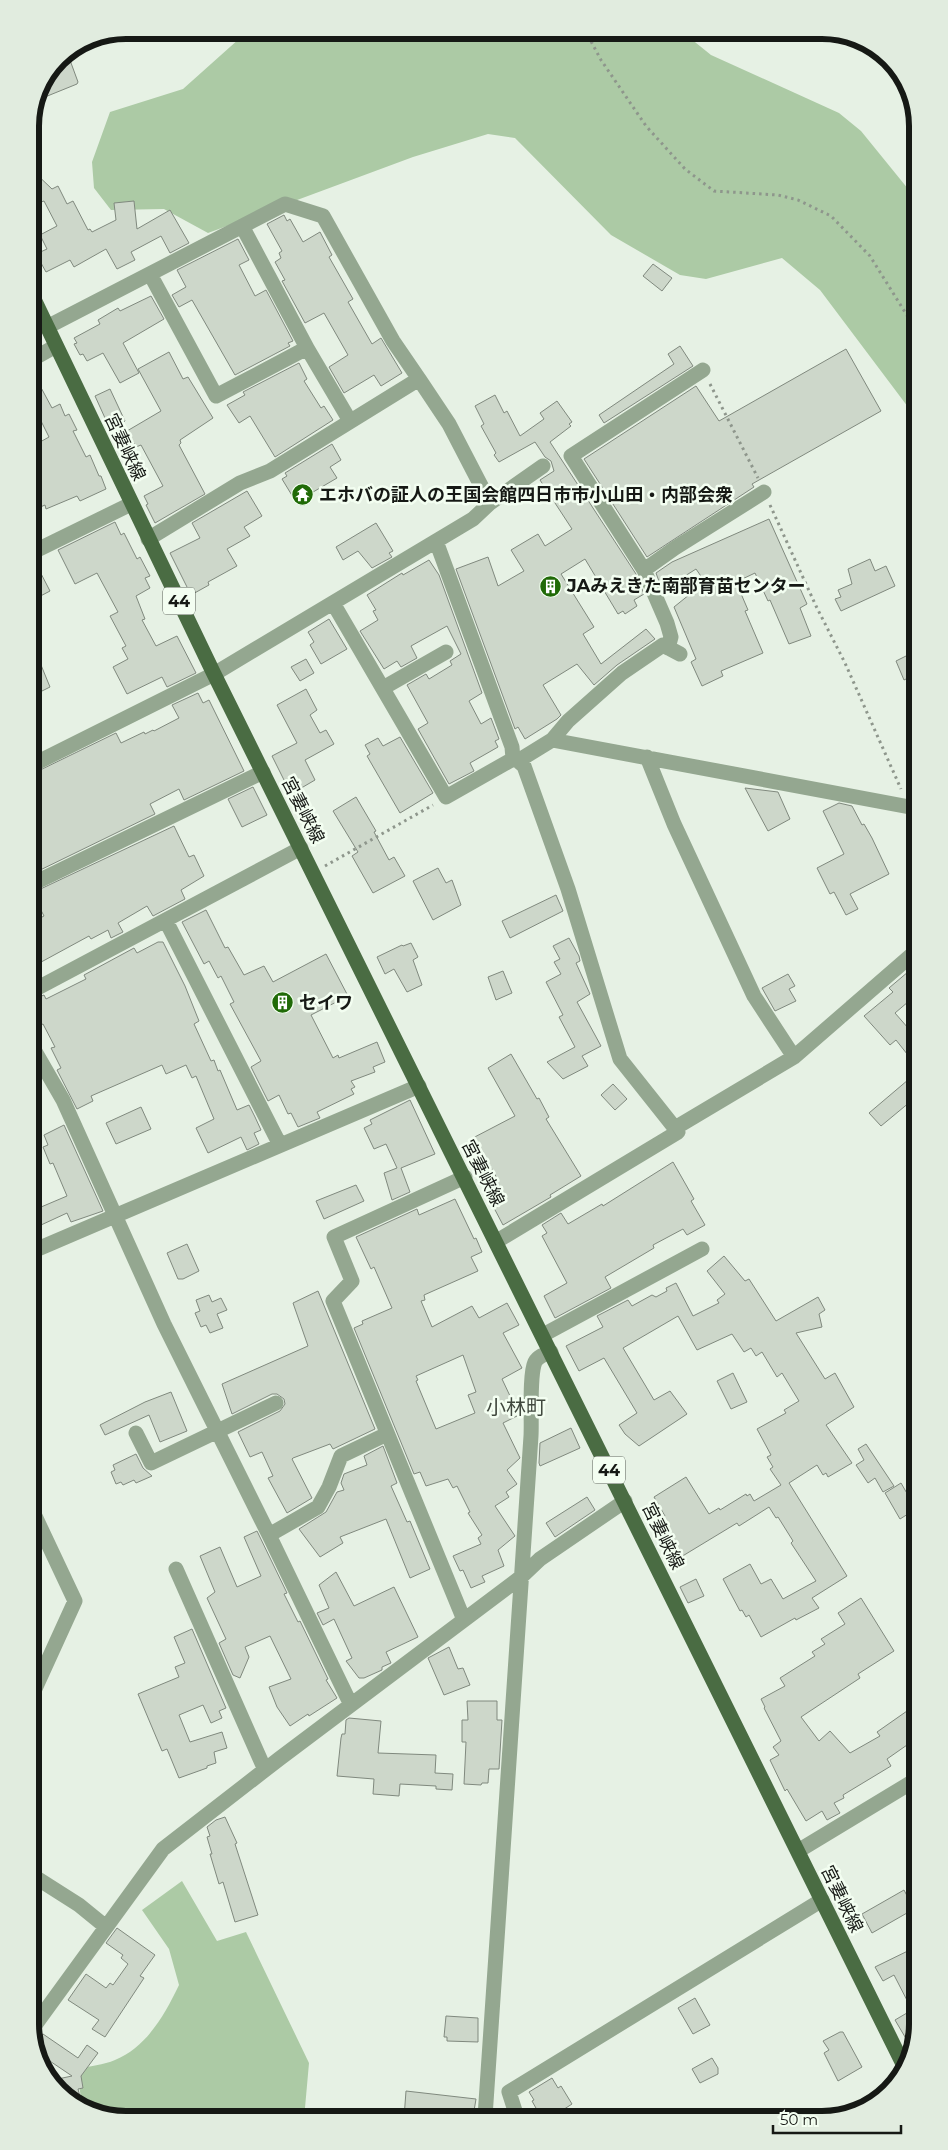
<svg xmlns="http://www.w3.org/2000/svg" width="948" height="2150" font-family="Montserrat,'Noto Sans JP',sans-serif">
	<rect width="100%" height="100%" fill="#e6f1e4"/>
	<path fill="#accaa5" d="M249 30H680L711 55 839 113 861 131 913 195 914 415 820 290 782 258 706 279 680 275 611 235 515 138 488 134 413 157 208 233 164 209 111 210 94 188 92 162 110 112 183 89Z
		M182 1881 217 1941 246 1932 309 2063 304 2119 119 2120 82 2106 77 2069C89 2066 104 2065 115 2060 147 2047 165 2014 179 1985L169 1949 142 1910Z"/>
	<path fill="#cdd7ca" stroke="#80897e" fill-rule="evenodd" d="M67 52 78 82 77 84 40 99 58 58Z
		M30 168 52 189 58 186 67 204 73 201 88 230 90 229 92 232 116 220 114 203 134 201 137 229 170 210 189 243 170 253 161 236 131 252 135 260 117 269 106 249 74 267 70 260 46 272 36 254 47 249 40 235 57 226 44 201 30 206Z
		M284 215 287 221 290 219 303 242 320 232 332 255 329 257 353 299 348 302 372 344 381 338 402 373 381 386 374 375 344 393 329 367 348 355 324 313 305 323 282 281 285 280 275 262 281 258 279 253 282 251 267 224Z
		M238 239 249 260 239 265 255 296 266 290 293 341 288 343 290 346 235 375 192 300 179 307 172 295 186 287 177 270Z
		M653 264 672 278 662 291 643 276Z
		M151 296 164 319 123 343 139 373 120 383 103 353 87 361 83 354 80 355 74 344 77 343 74 338 100 324 98 320 118 308 120 311Z
		M680 346 693 366 604 423 599 415 674 364 668 354Z
		M846 349 881 411 752 484 754 487 647 557 584 459 696 386 719 421Z
		M169 352 183 379 188 377 213 418 180 440 181 443 179 445 205 494 155 523 146 505 148 504 144 496 163 486 141 445 136 447 127 431 161 411 138 369Z
		M299 363 307 379 304 381 321 408 324 406 333 420 275 457 250 416 239 423 227 405 245 395 243 392Z
		M31 369 52 408 60 404 65 416 69 414 77 430 73 431 86 457 90 455 99 476H101L106 489 80 501 77 496 46 509 45 505 31 511V447L49 437 31 401Z
		M110 389 125 421 110 429 95 396Z
		M495 395 504 413 507 411 520 436 544 419 540 413 557 401 572 422 569 424 571 426 550 442 636 574 644 594 634 600 637 606 625 614 623 611 618 614 585 559 561 574 594 627 583 634 601 664 646 629 655 639 617 665 594 685 577 664 543 685 561 715 557 719 525 739 518 727 515 729 456 569 488 557 498 586 524 571 511 550 538 534 545 546 572 529 540 480 554 471 551 461 545 457 535 442 499 462 494 455 496 453 481 426 484 424 475 406Z
		M332 444 341 460 330 467 337 478 296 502 282 479 287 476 285 473Z
		M247 491 262 516 244 527 250 536 227 549 237 566 208 582 209 585 191 595 170 553 200 538 192 523Z
		M769 519 807 604 800 608 811 636 789 644 770 600 768 601 755 573 736 582 748 610 745 611 763 653 721 671 723 676 702 686 691 662 696 659 674 607 705 582 696 569 666 588 664 582 660 584 656 573 672 562Z
		M115 522 121 535 124 533 137 559 140 557 150 576 145 578 150 588 136 596 145 619 142 620 156 646 177 636 196 673 167 687 162 677 127 694 113 667 128 659 122 648 126 646 110 616 118 612 97 573 75 584 58 550Z
		M376 523 393 551 389 553 392 557 372 568 358 551 343 560 336 547Z
		M870 559 875 571 886 566 895 586 841 611 835 599 841 597 838 590 852 584 848 569Z
		M429 560 439 575 482 693 469 701 481 724 491 718 499 739 495 741 498 747 470 763 474 771 449 784 418 729 428 723 407 685 426 674 429 679 452 665 450 661 461 654 447 626 411 646 417 658 401 667 397 661 384 669 360 631 378 620 373 611 376 610 367 595 402 573 403 575Z
		M31 562H35L50 591 31 601Z
		M329 619 347 649 321 664 310 645 314 642 308 632Z
		M32 643 50 687 32 696Z
		M914 652V675L904 680 896 661Z
		M306 659 314 673 300 681 291 667Z
		M306 689 317 710 310 715 320 733 326 730 334 744 305 760 315 780 291 794 272 756 297 743 277 705Z
		M198 693 203 703 209 700 244 771 184 800 179 789 150 804 155 814 32 874V868L41 863 32 847V774L116 733 121 743 144 732 145 734 153 730 154 731 179 718 172 705Z
		M400 737 433 793 400 813 367 756 370 754 365 745 378 738 383 746Z
		M253 787 267 815 242 827 228 799Z
		M745 788 778 792 790 819 768 831Z
		M356 797 376 831 374 832 389 860 394 857 405 876 373 893 352 856 358 852 333 811Z
		M839 803 852 806 862 825 864 824 872 838 889 874 850 894 858 909 846 915 834 892 830 894 817 868 844 854 823 811Z
		M174 826 189 857 194 855 204 876 181 890 185 899 153 916 147 906 118 923 123 932 111 938 108 930 91 939 89 936 32 967V922L44 916 32 893Z
		M438 868 446 883 452 880 461 905 433 920 413 881Z
		M556 895 563 911 510 938 502 921Z
		M206 910 225 948 228 947 244 975 264 966 273 982 326 954 348 996 311 1015 333 1058 338 1055 339 1058 377 1042 385 1062 373 1067 375 1072 351 1081 355 1087 351 1089 354 1094 317 1112 320 1118 298 1127 291 1113 288 1114 279 1095 268 1101 251 1067 261 1061 230 1004 234 1002 221 976 218 978 209 961 204 964 182 922Z
		M569 938 579 956 580 961 576 963 590 994 577 1002 601 1046 582 1056 588 1066 563 1079 547 1062 575 1047 559 1017 563 1015 546 982 561 974 554 962 560 959 553 946Z
		M158 942H163L185 986 199 1021 194 1024 211 1061 214 1060 218 1071 220 1070 237 1110 249 1105 255 1117 261 1130 254 1133 259 1144 247 1150 241 1137 208 1153 196 1128 214 1119 196 1076 192 1078 186 1065 166 1074 162 1065 91 1096 93 1101 77 1109 57 1070 61 1068 51 1048 55 1047 43 1024 38 1026 32 1017V1000L44 995 46 999 86 979 84 975 134 948 137 953Z
		M411 943 418 957 413 960 422 985 407 992 394 969 385 974 377 957 402 945 403 946Z
		M915 966V996L895 1013 915 1036V1064L896 1040 890 1045 864 1016 893 992 889 988Z
		M503 971 512 993 496 1000 488 977Z
		M788 974 795 986 789 989 796 1001 775 1011 762 988Z
		M511 1054 537 1099 539 1098 549 1117 546 1119 581 1176 550 1195 551 1197 503 1225 484 1189 498 1180 483 1153 478 1156 469 1140 515 1116 488 1068Z
		M915 1074 916 1097 881 1126 869 1113Z
		M613 1084 627 1099 615 1110 601 1095Z
		M410 1100 435 1154 401 1168 410 1192 392 1200 384 1173 397 1168 386 1144 374 1149 364 1128 372 1124 370 1120Z
		M141 1107 151 1129 116 1144 106 1123Z
		M64 1125 103 1211 71 1222 67 1213 41 1225 34 1210 67 1196 53 1163 50 1164 43 1147 48 1145 44 1135Z
		M673 1162 694 1199 691 1201 705 1225 687 1235 683 1229 653 1245 654 1248 605 1277 611 1288 555 1318 544 1296 567 1283 542 1236 547 1233 542 1225 561 1213 568 1224 602 1204 603 1206Z
		M356 1185 364 1201 324 1219 316 1201Z
		M455 1199 474 1239 476 1238 482 1252 471 1257 478 1271 424 1295 425 1300 421 1301 432 1327 472 1306 479 1318 507 1303 519 1325 503 1333 522 1368 502 1379 519 1415 503 1423 520 1458 507 1470 517 1484 506 1492 509 1497 495 1506 515 1536 498 1550 504 1566 482 1576 485 1582 471 1588 463 1570 460 1571 453 1556 481 1544 478 1538 482 1535 468 1513 470 1512 457 1486 453 1488 448 1479 426 1486 420 1472 414 1474 354 1328 363 1324 362 1321 392 1308 374 1267 371 1269 356 1237 417 1209 419 1215ZM463 1355 476 1392 468 1395 475 1413 436 1429 416 1381 418 1380 416 1376Z
		M187 1244 199 1271 183 1279H178L167 1253Z
		M724 1256 745 1281 749 1279 776 1321 818 1297 825 1310 819 1314 822 1327 796 1333 825 1379 835 1373 854 1407 826 1425 852 1463 828 1477 826 1473 823 1475 817 1465 789 1483 847 1576 812 1598 819 1608 796 1620 795 1618 761 1637 749 1615 746 1617 742 1610 740 1611 723 1579 750 1564 761 1584 771 1579 783 1599 816 1581 791 1543 793 1541 778 1517 776 1518 769 1507 739 1526 737 1523 671 1563 649 1526 665 1516 654 1497 686 1477 709 1514 719 1508 720 1510 746 1494 747 1496 750 1494 754 1501 781 1485 770 1469 773 1467 767 1457 771 1455 757 1429 786 1413 784 1410 799 1401 782 1373 777 1377 762 1352 756 1356 751 1348 744 1352 732 1334 697 1350 678 1316 623 1348 654 1400 670 1391 687 1414 639 1446 625 1434 619 1425 637 1413 604 1358 579 1371 566 1346 603 1327 597 1316 628 1300 632 1306 652 1295 656 1297 667 1291 666 1288 676 1283 693 1316 719 1303 717 1300 725 1294 707 1271Z
		M318 1291 375 1429 333 1449 330 1444 293 1458 292 1459 312 1498 287 1513 268 1478 273 1476 262 1452 250 1457 238 1432 280 1411 285 1404 284 1399 277 1394H272L232 1414 222 1384 308 1346 293 1303Z
		M209 1295 212 1302 221 1298 227 1310 217 1314 223 1328 210 1333 206 1325 201 1327 195 1313 200 1311 196 1300Z
		M733 1373 747 1402 731 1409 717 1381Z
		M171 1392 187 1431 160 1442 149 1415 105 1435 100 1425 145 1402Z
		M571 1428 580 1448 540 1466 539 1463 540 1443Z
		M866 1444 894 1486 883 1492 875 1478 868 1483 856 1465 864 1460 858 1449Z
		M383 1446 397 1483 391 1486 407 1522 410 1521 430 1569 410 1578 386 1519 340 1537 343 1543 320 1557 299 1529 326 1512 337 1492 344 1490 341 1483 344 1474 367 1465 364 1456Z
		M136 1454 143 1468 152 1476 136 1483 134 1480 123 1485 121 1482 116 1484 111 1472 115 1470 113 1465Z
		M901 1483 916 1509 900 1519 885 1493Z
		M587 1497 595 1510 555 1537 546 1523Z
		M257 1531 287 1593 284 1594 298 1622 300 1621 328 1679 326 1680 337 1698 309 1716 308 1714 290 1726 277 1707 269 1687 291 1679 270 1636 245 1647 249 1657 240 1678 233 1675 219 1643 226 1639 207 1598 215 1592 200 1556 220 1547 237 1587 261 1576 244 1537Z
		M336 1572 354 1606 394 1587 418 1637 386 1652 391 1663 382 1667V1670L364 1678H359L346 1661 352 1658 334 1619 323 1625 317 1613 329 1608 319 1585Z
		M696 1579 704 1596 688 1603 680 1587Z
		M861 1598 894 1651 858 1674 860 1678 801 1717 819 1741 830 1731 850 1753 880 1736 877 1732 917 1704V1738L887 1759 891 1766 843 1795 844 1798 834 1803 840 1813 827 1820 822 1811 806 1821 787 1789 785 1791 770 1760 779 1755 773 1747 781 1741 764 1708 765 1707 761 1699 785 1686 780 1678 815 1656 812 1652 825 1644 821 1639 845 1624 838 1613Z
		M192 1629 226 1708 219 1711 222 1718 211 1723 203 1705 179 1715 190 1742 222 1732 227 1748 214 1752 216 1763 207 1766V1768L179 1778 167 1749 162 1751 138 1694 179 1677 175 1667 185 1663 174 1637Z
		M449 1647 458 1669 463 1668 470 1685 444 1695 428 1658Z
		M467 1701H497V1720H502L499 1769H489L488 1783H482L481 1785 464 1784 466 1742H462V1720H468Z
		M349 1718 381 1721 378 1753 436 1755 435 1773 453 1774 452 1790 436 1789V1786L400 1784 399 1796 373 1794 374 1779 337 1776 341 1738 342 1734H345L346 1720Z
		M225 1817 237 1843 235 1844 258 1915 235 1922 223 1882 219 1884 210 1854H212L207 1837 210 1836 207 1827 216 1820Z
		M904 1890 914 1909 872 1933 862 1914Z
		M117 1928 155 1955 140 1976 144 1978 105 2037 92 2029 99 2020 68 2000 86 1974 106 1988 110 1983 113 1985 128 1964 121 1958 123 1955 106 1943Z
		M918 1946V2024L911 2047 895 2020 912 2010 894 1975 883 1981 875 1967Z
		M695 1998 710 2025 693 2034 678 2008Z
		M446 2016 478 2018V2042L447 2041V2037H444Z
		M840 2032H843L862 2067 838 2081 824 2053 829 2050 823 2041Z
		M43 2034 78 2058 87 2045 98 2053 81 2076 83 2088 78 2089 80 2097 67 2100 53 2080 72 2076 35 2051V2045Z
		M712 2058 718 2068V2074L700 2083 692 2069Z
		M552 2078 558 2088 561 2086 572 2104 552 2117H541L532 2101 534 2100 529 2092Z
		M406 2091 476 2099 473 2117 404 2118Z"/>
	<g fill="none" stroke-linecap="round" stroke-linejoin="round">
		<path stroke="#8e968c" stroke-width="3" stroke-dasharray="2.5 4" stroke-linecap="butt" d="M585 30 601 60 646 126 685 169 714 191 778 195 798 200 831 216 870 256 913 325
			M710 384 758 478
			M770 505 816 606 845 663 901 789
			M325 866 433 805"/>
		<path stroke="#94a790" stroke-width="15" d="M242 226 307 348
			M150 274 216 396 307 348 350 421
			M47 327 285 204 323 216 393 341 419 379
			M31 360 56 346
			M148 539 240 483 270 471 419 379 449 424 490 503
			M436 541 512 747 513 759
			M31 553 131 504
			M644 570 675 548 764 492
			M333 603 446 797 513 759 518 761 552 740 568 721 622 673 663 645 680 654
			M668 648 671 637 667 623 644 570 571 456 703 370
			M383 688 446 652
			M552 740 915 808
			M647 757 674 824 754 996 794 1057
			M32 765 214 674 473 519 490 503 543 466
			M32 884 263 772
			M166 921 280 1145
			M32 991 301 848
			M33 1048 63 1100 164 1324 269 1535 351 1705
			M675 1128 794 1057 915 952
			M497 1241 678 1132 620 1059 568 889 524 766 518 761
			M33 1251 419 1086
			M543 1335 702 1249
			M136 1433 151 1463 276 1403
			M34 1514 75 1601 34 1691
			M269 1535 318 1507 329 1487 341 1456 387 1434
			M176 1569 265 1770
			M464 1620 333 1301 352 1281 334 1237 465 1177
			M798 1851 917 1779
			M35 1877 79 1905 106 1927
			M35 2025 163 1849 279 1759 521 1577 540 1559 625 1501
			M485 2117 531 1436C532 1420 529 1375 535 1362 538 1356 545 1354 551 1352
			M517 2117 509 2092 822 1900"/>
		<path stroke="#4a6c43" stroke-width="15" d="M31 293 214 674 905 2068"/>
	</g>
	<defs>
		<symbol id="temple-disc" viewBox="-11 -11 22 22"><circle r="9.5" fill="#206a07" stroke="#f3fef1"/><path d="M0-6L5-2H3V0L6.5 2.5H4V6H1.5V3h-3V6H-4V2.5H-6.5L-3 0V-2H-5Z" fill="#fff"/></symbol>
		<symbol id="building-disc" viewBox="-11 -11 22 22"><circle r="9.5" fill="#206a07" stroke="#f3fef1"/><path d="M-4-6H4V6H1V3H-1V6H-4ZM-2.5-4.3h1.7v1.8h-1.7ZM.8-4.3h1.7v1.8H.8ZM-2.5-1h1.7V.8h-1.7ZM.8-1h1.7V.8H.8Z" fill="#fff"/></symbol>
	</defs>
	<g fill-rule="evenodd">
		<use href="#temple-disc" x="290" y="482" width="25" height="25"/>
		<use href="#building-disc" x="538" y="574" width="25" height="25"/>
		<use href="#building-disc" x="270" y="990" width="25" height="25"/>
	</g>
	<g text-anchor="middle" stroke-width="5" stroke-linejoin="round" paint-order="stroke">
		<g fill="#f3fef1" stroke="#585e57" stroke-width="1">
			<rect x="163" y="587.5" width="32" height="27" rx="4"/>
			<rect x="593" y="1456.5" width="32" height="27" rx="4"/>
		</g>
		<g font-size="16" font-weight="bold" fill="#161915">
			<text x="179" y="607">44</text>
			<text x="609" y="1476">44</text>
		</g>
		<g font-size="18" fill="#161915" stroke="#f3fef1">
			<text transform="translate(125 447) rotate(65)" y="6">宮妻峡線</text>
			<text transform="translate(303 810) rotate(63)" y="6">宮妻峡線</text>
			<text transform="translate(483 1173) rotate(63)" y="6">宮妻峡線</text>
			<text transform="translate(663 1536) rotate(64)" y="6">宮妻峡線</text>
			<text transform="translate(842 1899) rotate(64)" y="6">宮妻峡線</text>
		</g>
		<g font-size="18" font-weight="bold" fill="#161915" stroke="#f3fef1" text-anchor="start">
			<text x="319" y="501">エホバの証人の王国会館四日市市小山田・内部会衆</text>
			<text x="567" y="592">JAみえきた南部育苗センター</text>
			<text x="299" y="1009">セイワ</text>
		</g>
		<g font-size="20" fill="#40483e" stroke="#f3fef1">
			<text x="516" y="1414">小林町</text>
		</g>
	</g>
	<path d="M0 0H948V2150H0ZM126 39H822A87 87 0 0 1 909 126V2024A87 87 0 0 1 822 2111H126A87 87 0 0 1 39 2024V126A87 87 0 0 1 126 39Z" fill="#e1ecdf" fill-rule="evenodd"/>
	<path fill="none" stroke="#161915" stroke-width="6" d="M126 39H822A87 87 0 0 1 909 126V2024A87 87 0 0 1 822 2111H126A87 87 0 0 1 39 2024V126A87 87 0 0 1 126 39Z"/>
	<path d="M773 2125v8h128v-8" fill="none" stroke="#161915" stroke-width="2.5"/>
	<text x="780" y="2125" font-size="15" fill="#161915" stroke="#f3fef1" stroke-width="4" paint-order="stroke">50 m</text>
</svg>
